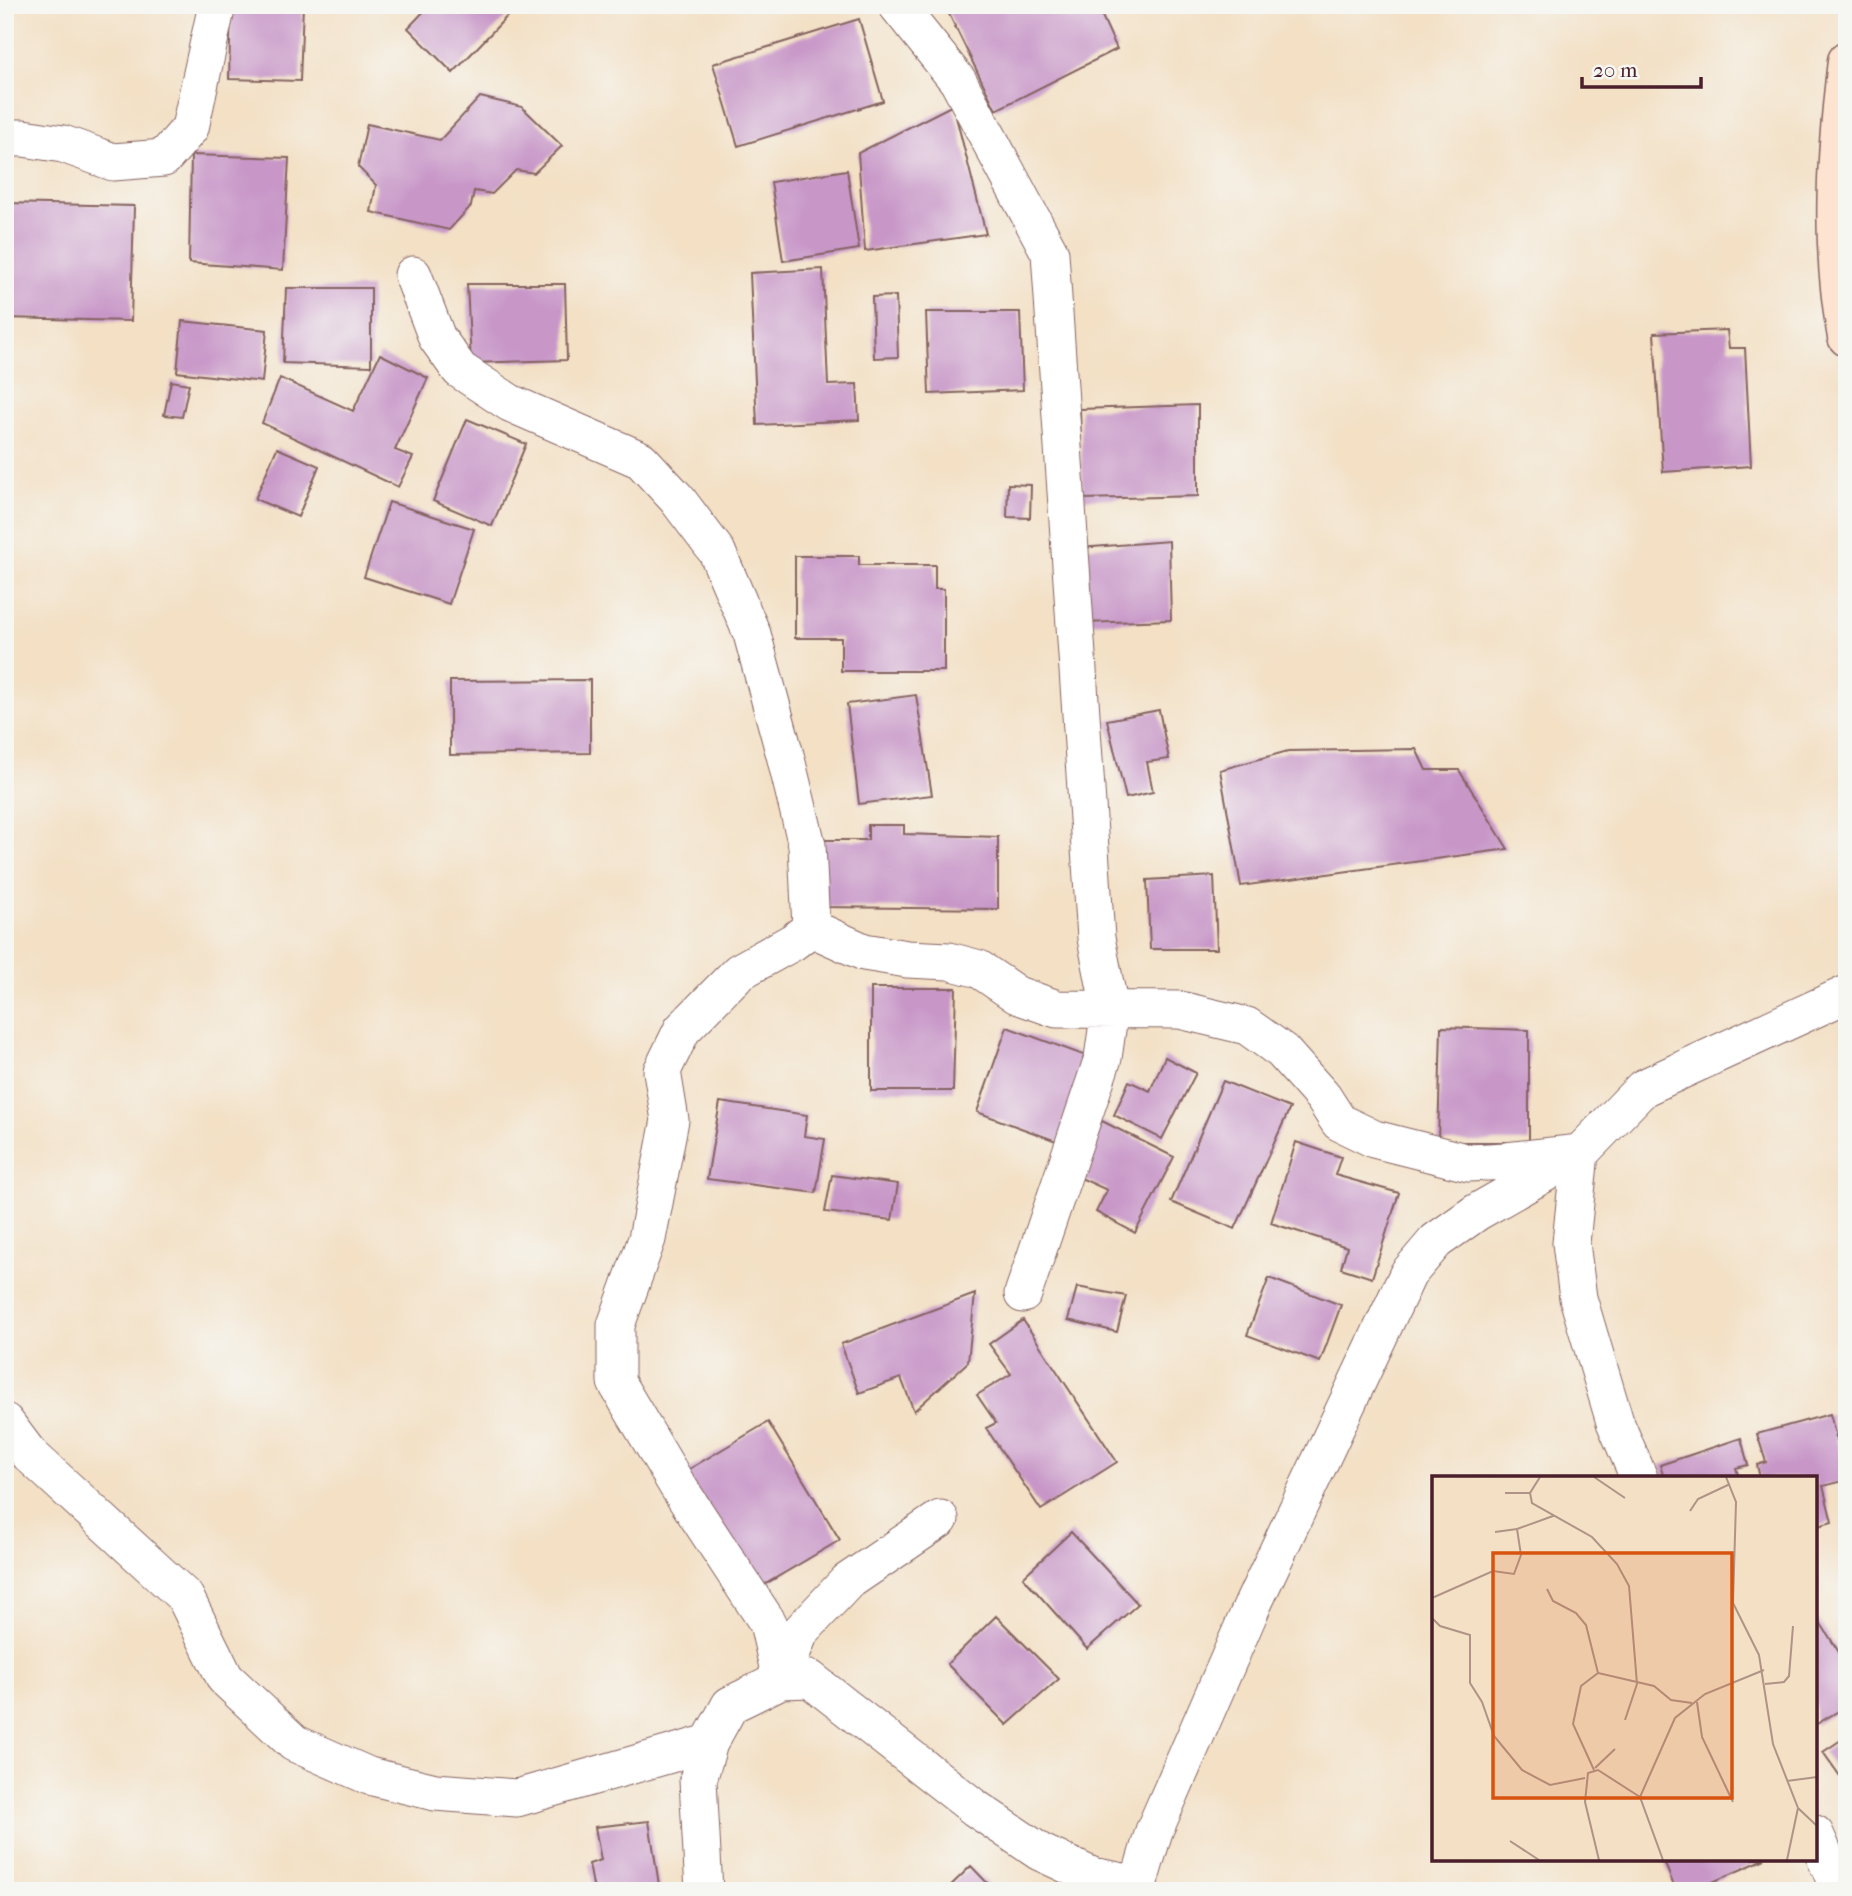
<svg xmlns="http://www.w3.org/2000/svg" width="1852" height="1896" font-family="'IM FELL French Canon',serif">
	<rect width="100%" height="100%" fill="#f6f6f2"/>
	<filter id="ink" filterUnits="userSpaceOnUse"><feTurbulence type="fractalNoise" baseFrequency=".0143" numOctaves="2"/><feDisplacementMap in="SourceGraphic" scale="14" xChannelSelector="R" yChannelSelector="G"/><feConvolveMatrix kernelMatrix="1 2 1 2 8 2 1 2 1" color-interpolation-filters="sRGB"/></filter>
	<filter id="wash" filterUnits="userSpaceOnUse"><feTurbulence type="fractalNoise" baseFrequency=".00686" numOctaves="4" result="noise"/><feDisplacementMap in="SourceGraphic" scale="28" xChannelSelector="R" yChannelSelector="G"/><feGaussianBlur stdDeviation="1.57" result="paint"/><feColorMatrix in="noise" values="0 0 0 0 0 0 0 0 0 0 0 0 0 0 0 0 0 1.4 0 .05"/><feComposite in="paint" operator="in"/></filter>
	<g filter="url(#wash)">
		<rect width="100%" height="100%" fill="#f3e0c5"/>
		<g id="blocks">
			<path fill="#c897c8" d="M231 5H303L300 81 229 79Z
				M430 5H509L514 9 453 73 408 28Z
				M957 5H1097L1117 49 996 110 947 10Z
				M859 19 883 101 738 146 713 64Z
				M480 97 522 107 562 146 534 173 516 170 492 194 474 191 471 206 449 230 371 212 376 185 358 167 367 124 440 140Z
				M953 105 986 234 865 251 858 153Z
				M191 155 289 158 283 270 189 263Z
				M847 170 859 249 783 261 771 182Z
				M5 203 134 206 131 321 5 318Z
				M823 269 828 385 857 384 859 420 757 425 750 273Z
				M467 284H565L567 360 471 363Z
				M286 288H371V366L283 363Z
				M896 296 898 357 874 358 872 297Z
				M926 312H1020L1023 390 929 394Z
				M182 321 267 330 262 382 177 372Z
				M1727 330 1729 348H1745L1751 466 1663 472 1654 333Z
				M380 354 428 378 395 450 413 457 398 487 262 423 280 378 353 411Z
				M171 381 189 384 182 417 164 415Z
				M1198 405V496L1083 499 1080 409Z
				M467 419 526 444 492 526 433 501Z
				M277 448 319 466 298 517 255 499Z
				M1008 484 1031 485 1030 518 1007 517Z
				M389 502 474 529 449 604 364 577Z
				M1169 541 1171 620 1083 623 1080 548Z
				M795 556H859V565H935V589H944V671H841V638H795Z
				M590 680V753L450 755V681Z
				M916 695 932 795 859 804 847 704Z
				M1159 710 1169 759 1147 762 1153 792 1126 798 1107 720Z
				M1416 749 1426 770H1459L1508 849 1241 886 1220 770 1288 751Z
				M868 825H904V834L998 837V909L822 907V840H868Z
				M1214 876 1217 949H1150L1147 880Z
				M871 988H956L953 1091H871Z
				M1007 1027 1089 1057 1059 1142 977 1112Z
				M1441 1027 1529 1030V1142H1438Z
				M1165 1057 1196 1073 1162 1139 1114 1115 1129 1081 1150 1091Z
				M1223 1081 1290 1108 1235 1229 1171 1202Z
				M720 1102 807 1115 804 1136 825 1139 816 1193 707 1179Z
				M1102 1121 1174 1157 1135 1233 1096 1212 1107 1190 1074 1175Z
				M1296 1142 1341 1157 1335 1175 1399 1193 1372 1278 1341 1268 1347 1247 1271 1223Z
				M832 1175 898 1184 892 1220 825 1212Z
				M1269 1278 1341 1305 1320 1362 1247 1335Z
				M1077 1287 1126 1296 1117 1332 1068 1320Z
				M975 1294 968 1362 914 1411 901 1378 859 1393 841 1344Z
				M1023 1320 1117 1462 1041 1510 986 1428 996 1423 977 1395 1011 1374 989 1344Z
				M1830 1414 1847 1480 1823 1486 1832 1522 1815 1527V1478H1760L1757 1465 1766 1462 1757 1434Z
				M768 1422 840 1540 752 1592 681 1474Z
				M1741 1438 1748 1465 1736 1468 1739 1478H1664L1660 1465Z
				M1071 1532 1138 1604 1087 1649 1023 1577Z
				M996 1616 1059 1679 1007 1725 947 1664Z
				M1818 1619 1847 1665V1706L1815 1725V1620Z
				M1847 1736V1786L1823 1752Z
				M649 1821 660 1891H594L589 1864 601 1860 595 1827Z
				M1663 1859H1765L1692 1891H1676Z
				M971 1866 995 1891H945Z"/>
		</g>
	</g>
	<g filter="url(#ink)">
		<use href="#blocks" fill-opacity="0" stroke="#856361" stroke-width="2"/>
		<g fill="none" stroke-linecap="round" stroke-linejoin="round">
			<defs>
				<path id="street" d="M897 5 958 81 1050 253 1096 938 1110 1009 1103 1058 1023 1294
					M5 138H23L63 144 113 162 164 158 190 128 217 5
					M413 275 437 338 460 370 510 403 641 460 677 499 717 552 752 634 785 755 807 845 811 928 864 952 907 959 949 961 979 969 1017 995 1057 1009 1180 1010 1247 1026 1282 1051 1323 1097 1339 1122 1374 1139 1469 1163 1506 1161 1580 1153
					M1580 1153 1571 1243 1578 1298 1615 1422 1639 1478
					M5 1422 29 1454 185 1597 225 1678 294 1743 369 1776 435 1792 517 1798 709 1743
					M781 1680 768 1623 677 1485 616 1382V1325L647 1239 670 1120 662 1071 682 1030 739 972 793 942 811 928
					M781 1680 800 1632 847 1582 940 1519
					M1815 1834 1840 1891
					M704 1891 698 1780 709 1743 730 1705 781 1680 810 1679 975 1808 1040 1852 1092 1876 1138 1885
					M1139 1891 1138 1885 1154 1831 1253 1604 1408 1274 1436 1241 1477 1212 1580 1153 1643 1088 1847 994"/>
				<path id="secondary" d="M1847 61C1836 152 1830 246 1847 337"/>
			</defs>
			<use href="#street" stroke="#856361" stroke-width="39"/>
			<use href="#secondary" stroke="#856361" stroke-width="41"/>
			<use href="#street" stroke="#fff" stroke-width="37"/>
			<use href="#secondary" stroke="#fde4d1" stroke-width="38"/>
		</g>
	</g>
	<g transform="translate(1432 1476)">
		<rect width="385" height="385" fill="#f3e0c5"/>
		<path fill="none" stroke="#af9387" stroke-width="2" d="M108 1 98 17 100 27 160 61 185 88 197 110 205 208 193 244M162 1 193 22M294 1 304 26 301 127 327 179 341 268 366 332 355 384M73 17H98M258 35 266 23 298 8M63 56 85 53M115 113 121 125 144 137 154 149 166 197 222 210 239 224 260 227M0 122 61 95 82 98 89 79 85 53 121 40M0 142 8 150 38 159V207L50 226 62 260 90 294 118 309 153 302M333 208 352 206 357 200 361 150M265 226 270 261 301 326M163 292 183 273M162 294 141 248 149 210 166 197M355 305 385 301M366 332 385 350M78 365 107 384M167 384 153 326 156 297 166 294 208 321M231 384 208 321 243 242 273 218 332 194"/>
		<path fill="#d8530f" fill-opacity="0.15" stroke="#d8530f" stroke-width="3.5" d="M61 77H300V322H61Z"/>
		<rect width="385" height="385" fill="none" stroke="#4a1f2b" stroke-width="3.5"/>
	</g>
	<rect width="1852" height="1896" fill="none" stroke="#f6f6f2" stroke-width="28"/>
	<path d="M1582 77v10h119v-10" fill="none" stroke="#4a1f2b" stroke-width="3.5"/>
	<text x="1593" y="77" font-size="21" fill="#4a1f2b" stroke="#f6f6f2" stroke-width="5" paint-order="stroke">20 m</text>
</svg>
